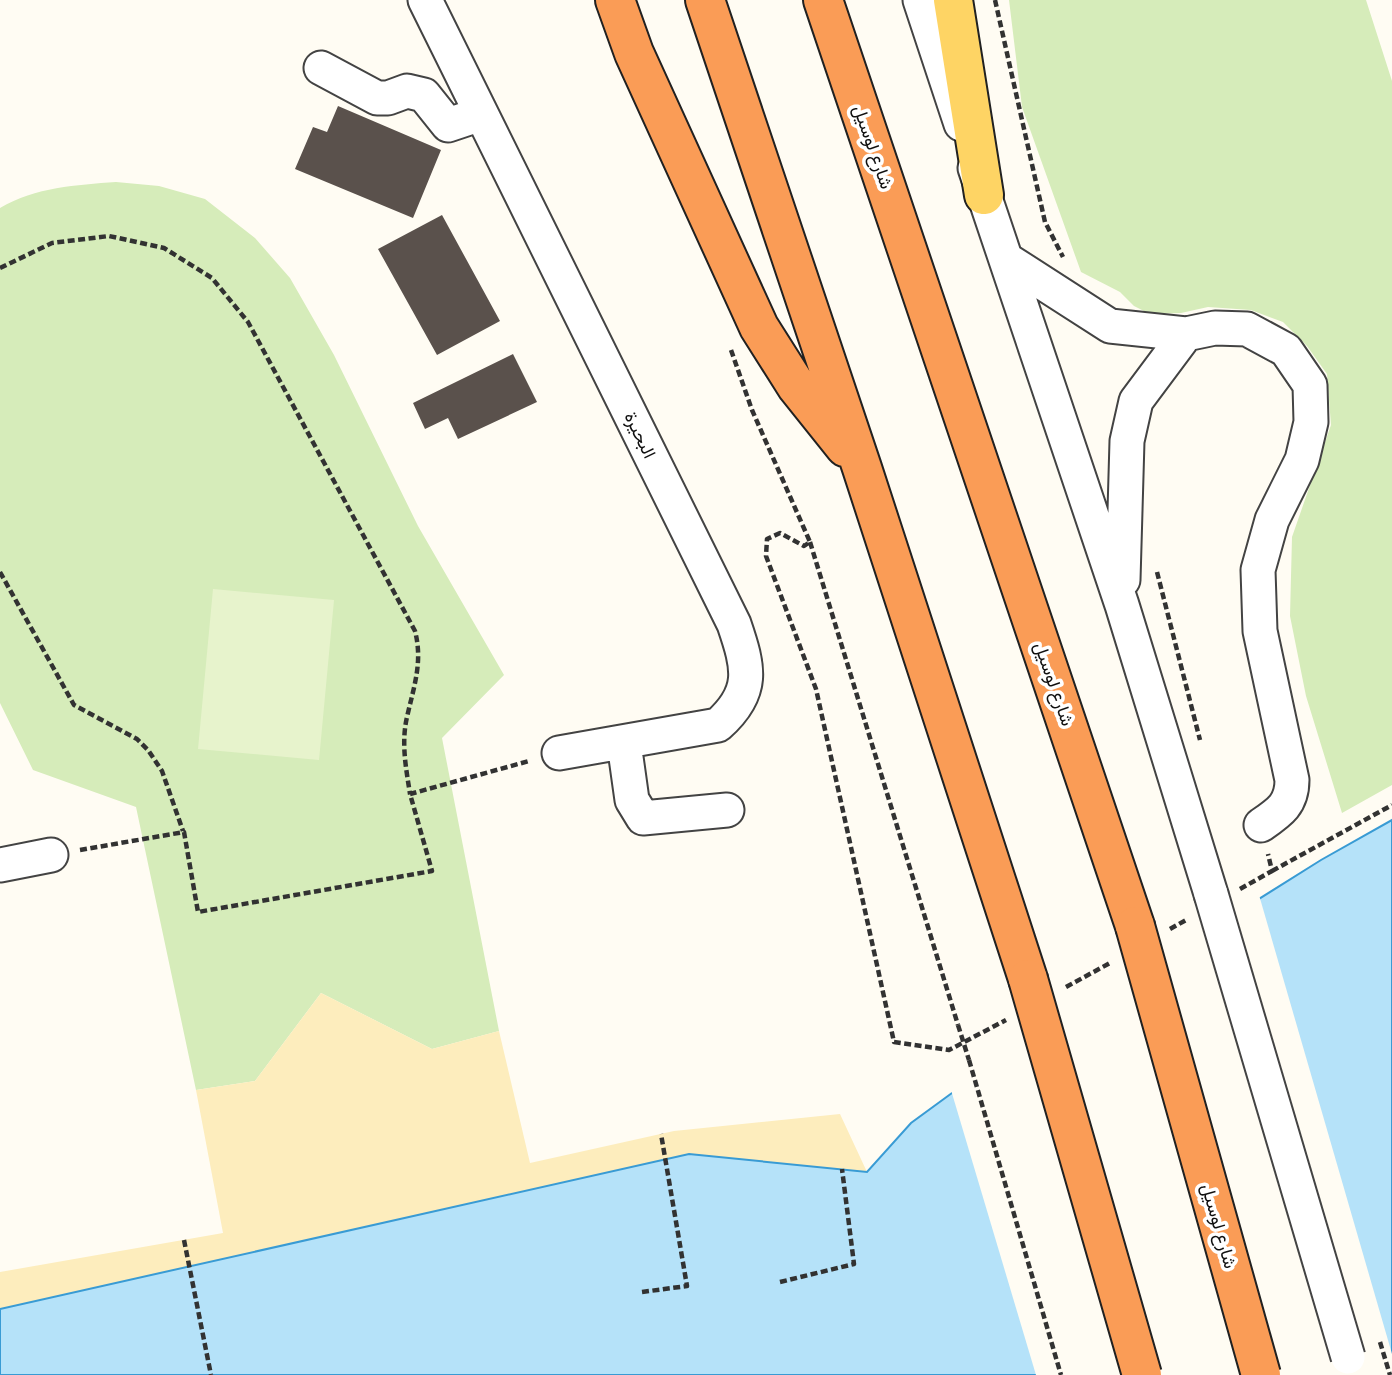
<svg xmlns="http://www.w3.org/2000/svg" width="1392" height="1375" font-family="'Roboto Serif',Vazirmatn,serif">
	<rect width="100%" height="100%" fill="#fffcf3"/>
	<path fill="#d6ecba" d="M1009 0H1366L1392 81V785L1342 813 1306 696 1290 616 1292 537 1331 425 1327 374 1307 346 1283 322 1251 310 1208 307 1181 313 1150 314 1134 306 1120 292 1081 272 1022 107Z
		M116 182 159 186 205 199 255 238 290 278 334 355 418 526 504 675 442 738 499 1031 432 1049 321 993 255 1081 196 1090 136 807 33 770 0 703V208C36 187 76 185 116 182Z"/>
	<path fill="#fdedbd" d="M321 993 432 1049 499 1031 530 1163 674 1131 840 1114 867 1172 689 1154 0 1309V1272L223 1233 196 1090 255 1081Z"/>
	<path fill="#e7f3cc" d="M213 589 334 600 319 760 198 749Z"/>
	<path fill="#b5e2f9" stroke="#399bd4" stroke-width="2" d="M1392 820V1375H0V1309L689 1154 867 1172 911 1123 967 1082 1321 860Z"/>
	<path fill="#fffcf3" d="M1259 895 1392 1354V1375H1036L951 1090Z"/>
	<path fill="#5a514c" d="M338 106 441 150 413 218 295 169 313 127 327 132Z
		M442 215 500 321 437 355 378 249Z
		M513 354 537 402 458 439 448 418 425 429 413 403Z"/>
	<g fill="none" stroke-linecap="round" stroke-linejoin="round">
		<defs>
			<path id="minor" d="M425 0 734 624C749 668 755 692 718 725L559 753
				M920 0 961 124
				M321 68 377 98H388L407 91 424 95 448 125 481 114
				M975 168 1122 605 1211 894
				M1009 261 1110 326 1186 334 1215 328 1247 329 1286 350 1310 385 1311 422 1302 460 1272 520 1258 570 1260 631 1292 780C1292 804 1280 812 1261 825
				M1123 580 1127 441 1136 401 1186 334
				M624 743 632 800 643 818 727 810
				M0 865 51 855"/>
			<path id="major" d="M953 0 984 195"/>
			<path id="highway" d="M615 0 634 53 759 327 797 387 845 447
				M705 0 862 468 1028 979
				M823 0 1135 926"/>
		</defs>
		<use href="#minor" stroke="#434343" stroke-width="37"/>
		<use href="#major" stroke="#212121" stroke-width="42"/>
		<use href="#highway" stroke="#212121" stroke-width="42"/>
		<path stroke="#323232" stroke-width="4.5" stroke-dasharray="7 3.5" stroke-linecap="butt" d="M995 0 1045 222 1063 257
			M0 268 52 243 109 236 164 248 212 278 248 322 415 631C423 662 414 686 407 717 401 743 406 768 410 794
			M731 350 752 410 810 542 804 546 780 533 767 539 766 556 816 689 894 1042 949 1050 1006 1020
			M810 542 958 1025
			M0 572 74 705 137 739 148 750 162 771 183 831
			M1157 572 1200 740
			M80 850 184 832 198 912 432 871 410 794 529 761
			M1272 871 1392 805
			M1240 889 1272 871 1268 854
			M1170 929 1186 920
			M1066 987 1110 963
			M969 1060 1061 1375
			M184 1240 211 1375
			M780 1282 854 1264 842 1169
			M642 1292 687 1286 661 1134
			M1380 1342 1390 1375"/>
		<use href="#minor" stroke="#fff" stroke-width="33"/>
		<use href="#major" stroke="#fed464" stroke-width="38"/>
		<use href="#highway" stroke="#fa9c56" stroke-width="38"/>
		<defs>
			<path id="minor-bridge" d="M1211 894 1348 1357"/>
			<path id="highway-bridge" d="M1135 926 1261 1375
				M1028 979 1142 1375"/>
		</defs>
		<use href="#minor-bridge" stroke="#434343" stroke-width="37" stroke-linecap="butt"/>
		<use href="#highway-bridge" stroke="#212121" stroke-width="42" stroke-linecap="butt"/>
		<path stroke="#323232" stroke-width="4.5" stroke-dasharray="7 3.5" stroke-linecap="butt" d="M958 1025 969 1060"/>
		<use href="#minor-bridge" stroke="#fff" stroke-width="33"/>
		<use href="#highway-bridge" stroke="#fa9c56" stroke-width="38"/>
	</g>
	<g text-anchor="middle" stroke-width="7" stroke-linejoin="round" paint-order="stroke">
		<g font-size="18" fill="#101010" stroke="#fff">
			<text transform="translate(873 147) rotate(71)" y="6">شارع لوسيل</text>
			<text transform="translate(640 435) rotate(64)" y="6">البحيرة</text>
			<text transform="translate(1054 684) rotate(71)" y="6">شارع لوسيل</text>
			<text transform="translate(1219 1226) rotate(74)" y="6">شارع لوسيل</text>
		</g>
	</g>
</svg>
